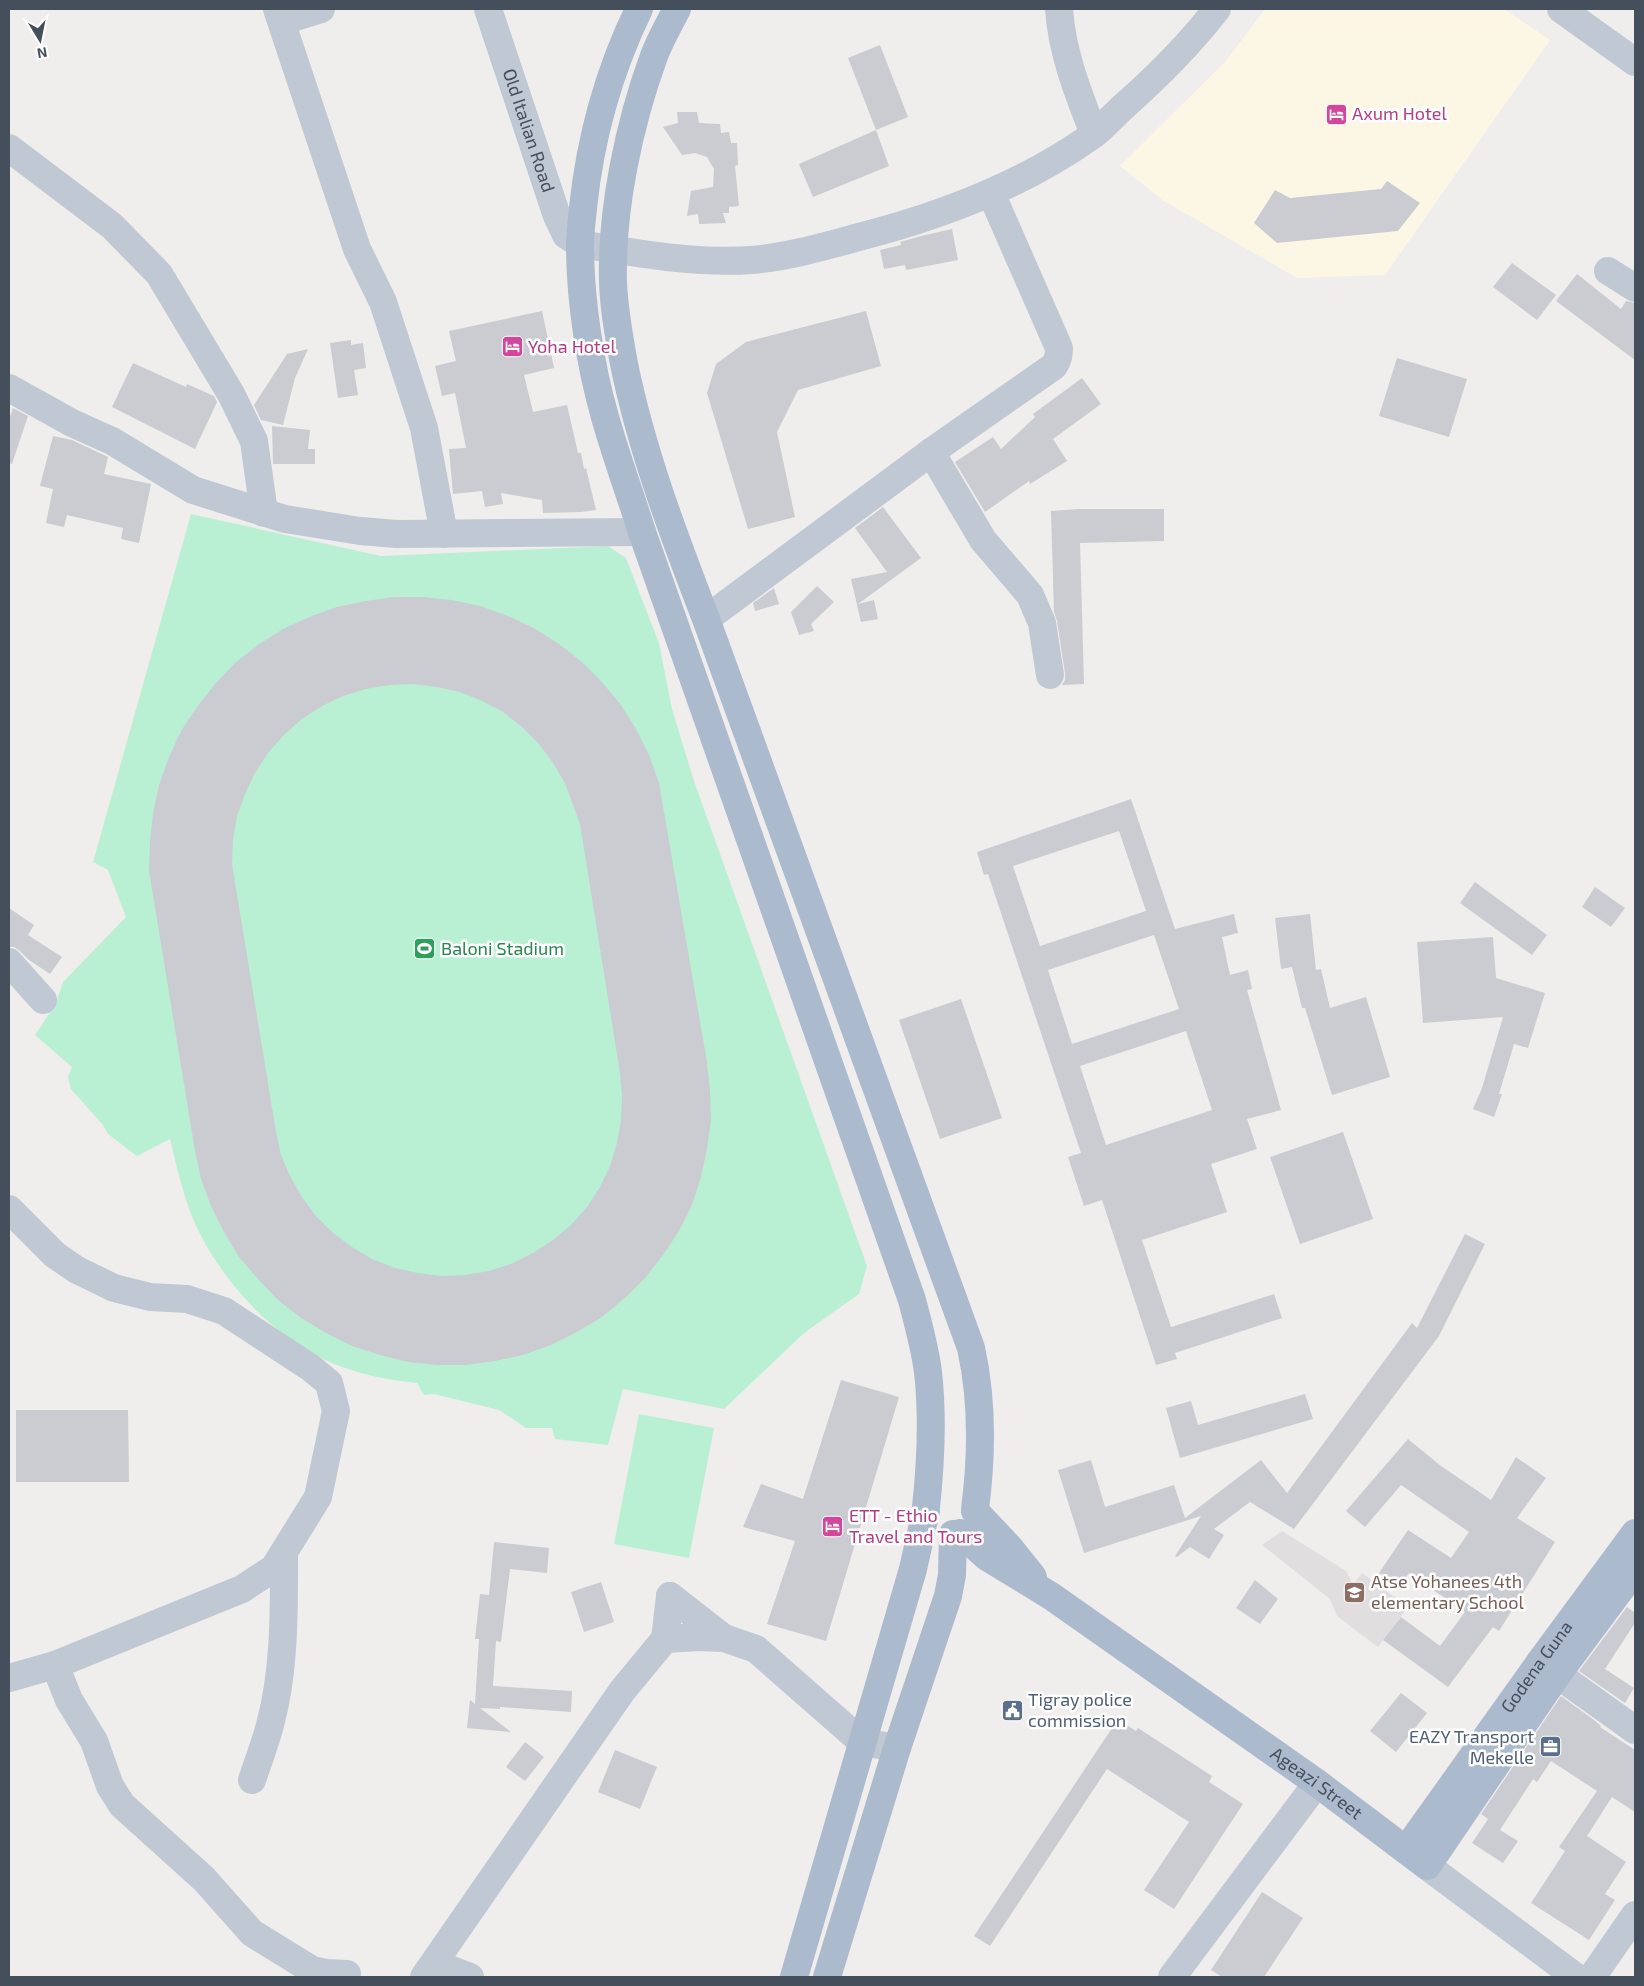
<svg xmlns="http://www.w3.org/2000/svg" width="1644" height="1986" font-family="'Exo 2',sans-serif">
	<rect width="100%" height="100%" fill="#f0eded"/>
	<path fill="#fcf7e5" d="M1265 9H1504L1550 40 1385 275 1297 278 1164 201 1120 166 1226 61Z"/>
	<path fill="#e1dedf" d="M1282 1531 1346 1571 1353 1584 1362 1573 1408 1607 1378 1647 1337 1616 1330 1599 1262 1545Z"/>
	<path fill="#b9f0d3" d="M191 514 381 556 608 546 626 558 659 643 672 709 694 781 867 1266 859 1294 804 1333 724 1409 623 1389 608 1445 555 1439 552 1428H526L499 1410 434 1394 424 1395 417 1383C380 1379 341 1371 309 1351 261 1323 220 1276 196 1226 184 1199 177 1168 170 1139L137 1156 108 1134 103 1125 71 1089 68 1077 72 1067 35 1035 56 1003 63 982 126 917 108 870 93 862Z
		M639 1414 714 1428 689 1558 614 1544Z"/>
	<path fill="#caccd2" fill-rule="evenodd" d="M880 45 908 117 876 130 848 58Z
		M677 112H697L699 123 720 124 721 133 729 132 731 143H737L738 165 735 166 739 206 729 207V213H723L726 223 699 224 698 214 687 216 691 191 713 187 714 169 707 157 695 153 682 155 663 127 678 123Z
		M876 130 889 166 813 197 799 164Z
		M1387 181 1420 203 1398 231 1277 243 1254 223 1275 190 1290 198 1381 189Z
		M952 229 958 260 906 270 905 265 884 269 880 250 901 245 900 242 921 236Z
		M1512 263 1556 295 1537 320 1493 287Z
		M1577 274 1621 309 1626 301 1635 303V360L1556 301Z
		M542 311 554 368 524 375 533 412 567 405 578 453H581L584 469 586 468 596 510 581 512 543 513 542 500 501 493 503 504 485 507 482 491 453 494 449 449 466 448 455 393 442 396 435 366 456 361 449 331Z
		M866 311 881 366 798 390 777 432 795 517 748 529 707 393 716 364 746 342Z
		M351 340V345L363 343 366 368 354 370 358 395 338 398 330 343Z
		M308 349 295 378 283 425 261 420 254 405 287 354Z
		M1397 358 1467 379 1449 437 1379 416Z
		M133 363 186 387 187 384 214 396 217 402 195 449 112 407Z
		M1082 378 1101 404 1053 439 1067 461 1030 484 1029 481 985 512 955 462 993 437 1001 449 1035 417 1033 414Z
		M13 408 28 416 12 464 9 463V420Z
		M272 426 310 430 308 449H315V464H273Z
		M53 436 72 440 108 457 104 474 151 484 139 543 121 539 123 528 67 515 64 527 46 523 53 489 40 486Z
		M883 507 921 558 858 604 874 600 878 619 861 622 851 579 887 572 855 528Z
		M1079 509H1164V541L1080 543 1084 684 1062 685 1065 680V673L1057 621 1054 612 1051 511Z
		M817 586 834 602 811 624 814 631 799 635 791 612Z
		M774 588 779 604 755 611 753 603Z
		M394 597H423L452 600 480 606 508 616 534 628 559 644 582 662 602 682 621 705 636 729 649 755 659 783 707 1062 710 1091 711 1120 707 1149 701 1177 692 1205 679 1231 663 1255 645 1278 625 1298 602 1317 577 1332 551 1345 523 1355 495 1361 466 1365H437L408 1362 380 1355 352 1346 326 1333 301 1318 278 1300 258 1279 239 1257 224 1232 211 1206 201 1179 195 1151 149 871 150 841 153 813 159 785 169 757 181 731 197 707 215 684 235 663 258 645 283 629 309 617 337 607 365 601ZM413 684 437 687 460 692 482 701 503 712 522 727 539 744 553 763 565 783 580 824 620 1073 622 1096 621 1120 617 1143 610 1166 600 1187 587 1207 571 1225 553 1240 533 1253 511 1264 489 1271 465 1275 441 1276 418 1273 395 1268 372 1259 352 1247 333 1233 316 1216 302 1197 290 1176 281 1155 276 1132 232 864 233 840 237 816 245 794 255 773 268 753 284 735 302 719 322 706 343 696 366 689 389 685Z
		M1131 799 1175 929 1234 914 1238 933 1222 937 1230 975 1248 970 1252 989 1247 990 1281 1110 1247 1119 1257 1149 1211 1164 1227 1212 1142 1240 1171 1327 1274 1294 1282 1318 1175 1353 1177 1359 1156 1365 1102 1200 1084 1206 1068 1157 1081 1153 988 874 984 875 977 852ZM1119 831 1146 911 1040 946 1013 866ZM1154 935 1179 1009 1072 1044 1048 970ZM1186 1031 1212 1110 1106 1145 1080 1066Z
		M1475 882 1547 935 1532 955 1460 903Z
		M1595 887 1625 908 1611 927 1582 907Z
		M9 908 34 925 28 935 62 957 50 974 29 960 20 951 14 947H9Z
		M1310 914 1316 970 1321 969 1330 1008 1366 997 1390 1077 1332 1095 1305 1008H1302L1292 967 1281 969 1275 918Z
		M1493 937 1496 978 1545 993 1528 1048 1514 1044 1499 1094H1502L1494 1117 1473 1109 1482 1088 1503 1017 1423 1023 1417 942Z
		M961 999 1002 1118 940 1139 899 1020Z
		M1343 1132 1373 1219 1300 1244 1270 1157Z
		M1465 1234 1485 1244 1439 1336 1294 1529 1250 1502 1214 1529 1224 1535 1209 1559 1190 1547 1177 1557 1175 1556 1201 1516 1084 1553 1058 1470 1091 1460 1105 1507 1174 1485 1185 1518 1261 1460 1287 1493 1412 1323 1417 1328Z
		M841 1380 899 1397 826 1641 767 1624 795 1541 743 1527 761 1484 803 1499Z
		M1305 1394 1313 1419 1180 1458 1166 1408 1191 1401 1198 1425Z
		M16 1410H128L129 1482H16Z
		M1408 1439 1441 1466 1491 1500 1516 1457 1546 1478 1517 1518 1555 1542 1499 1631 1493 1627 1448 1687 1383 1640 1401 1617 1440 1646 1465 1612 1409 1573 1400 1586 1379 1573 1408 1530 1451 1558 1469 1532 1401 1485 1365 1527 1346 1511Z
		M494 1542 549 1548 547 1573 510 1569 501 1642 496 1641 493 1686 572 1691 571 1712 500 1707V1709L480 1708 511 1732 467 1728 470 1700 475 1704 479 1639H475L480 1594 489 1595Z
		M1255 1580 1278 1599 1260 1624 1236 1608Z
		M601 1582 614 1622 584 1632 571 1592Z
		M1627 1607 1635 1613V1623L1605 1669 1634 1688 1625 1703 1579 1671Z
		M1401 1693 1427 1713 1396 1752 1370 1731Z
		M1561 1696 1594 1720 1601 1726 1600 1727 1635 1750V1812L1612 1797 1587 1836 1626 1862 1605 1894 1615 1900 1589 1940 1531 1903 1565 1851 1559 1847 1597 1791 1551 1761 1537 1782 1533 1779 1500 1830 1518 1841 1503 1863 1472 1843 1488 1819 1481 1814Z
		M1118 1719 1136 1731 1138 1728 1212 1776 1209 1782 1243 1804 1174 1909 1144 1890 1189 1822 1107 1769 990 1946 974 1936Z
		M525 1742 544 1757 525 1781 506 1767Z
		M615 1750 657 1767 640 1809 598 1792Z
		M1262 1892 1303 1918 1264 1977H1222L1211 1970Z"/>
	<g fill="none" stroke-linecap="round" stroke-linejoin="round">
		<g stroke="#c0c8d3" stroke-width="28">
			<path d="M277 9 357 249 383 302 424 428 444 534"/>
			<path id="s1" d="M488 9 557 216 566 235 580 244C636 253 694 264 752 260 787 257 822 247 855 238 939 217 1022 186 1093 135 1104 127 1113 116 1123 107 1157 77 1189 45 1217 9"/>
			<path d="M1059 9C1062 53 1078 93 1094 134"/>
			<path d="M1561 9 1635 62"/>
			<path d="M282 21 321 9"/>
			<path d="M9 148 112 226 159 274 231 394 254 441 264 513"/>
			<path d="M1608 271 1635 288"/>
			<path d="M9 388 72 423 112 441 193 490 285 519 360 531 397 534 642 532"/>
			<path d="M931 452 983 540 1030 595 1042 623 1050 675"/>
			<path d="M706 619 931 452 1054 366C1058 359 1059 356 1059 348L991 193"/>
			<path d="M9 962 43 1000"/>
			<path d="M9 1209 55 1255 77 1270 114 1288 150 1297 187 1299 224 1311 311 1368 329 1383 336 1411 318 1497 274 1568 242 1589 55 1665 9 1678"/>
			<path d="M670 1596 724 1638"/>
			<path d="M665 1639 699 1637 724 1638 756 1649 862 1742 897 1748"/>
			<path d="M1540 1662 1635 1730"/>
			<path d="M55 1665 69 1700 94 1741 110 1786 122 1805 204 1879 252 1933 312 1970 326 1973 347 1974"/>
			<path d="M252 1780C258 1762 265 1744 270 1725 285 1670 284 1610 284 1553"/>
			<path d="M1427 1866 1576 1977"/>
			<path d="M434 1963 470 1977"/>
			<path d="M424 1977 622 1691 665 1639 670 1596"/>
			<path d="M1172 1977 1317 1783"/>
			<path d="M1592 1977 1635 1915"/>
		</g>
		<g stroke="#acbace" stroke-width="28">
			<path d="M639 9C609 71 590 140 583 208 582 220 580 233 580 245 580 299 590 365 605 417 616 456 630 494 642 532L912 1300C918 1323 925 1348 928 1372 933 1417 931 1461 926 1507"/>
			<path d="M677 9C669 24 660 40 654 56 629 124 611 210 613 282 614 310 619 337 624 364 642 452 674 536 706 619L971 1348C983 1402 982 1455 975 1509"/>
			<path d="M975 1511 1009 1547 1033 1577"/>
			<path id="s2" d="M960 1533 987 1557 1051 1596 1317 1783 1427 1866 1557 1675 1635 1570"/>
			<path id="s3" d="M1406 1850 1540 1662 1635 1533"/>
			<path d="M794 1977 913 1569 926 1511"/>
			<path d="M827 1977 897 1748 948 1596 952 1575 953 1534"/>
		</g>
	</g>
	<defs>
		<symbol id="hotel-square" viewBox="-11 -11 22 22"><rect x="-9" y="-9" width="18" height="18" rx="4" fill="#d1479c" stroke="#fff"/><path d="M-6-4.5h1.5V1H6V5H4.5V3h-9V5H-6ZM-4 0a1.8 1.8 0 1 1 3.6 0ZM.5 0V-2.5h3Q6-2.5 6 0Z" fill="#fff"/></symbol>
		<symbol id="stadium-square" viewBox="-11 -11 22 22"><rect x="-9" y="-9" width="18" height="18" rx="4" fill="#2e9e5b" stroke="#fff"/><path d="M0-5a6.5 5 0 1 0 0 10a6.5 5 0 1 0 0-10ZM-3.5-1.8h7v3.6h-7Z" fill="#fff"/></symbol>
		<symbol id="school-square" viewBox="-11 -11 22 22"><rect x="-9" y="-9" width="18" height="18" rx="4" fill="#8d6e63" stroke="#fff"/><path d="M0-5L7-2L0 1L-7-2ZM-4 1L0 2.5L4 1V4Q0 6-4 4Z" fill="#fff"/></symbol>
		<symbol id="civic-square" viewBox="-11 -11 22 22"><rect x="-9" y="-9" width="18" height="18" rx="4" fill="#5c6f8a" stroke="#fff"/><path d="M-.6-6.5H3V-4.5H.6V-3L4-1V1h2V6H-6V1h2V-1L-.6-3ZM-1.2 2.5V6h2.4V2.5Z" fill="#fff"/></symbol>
		<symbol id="office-square" viewBox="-11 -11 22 22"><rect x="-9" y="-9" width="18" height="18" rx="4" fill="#5c6f8a" stroke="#fff"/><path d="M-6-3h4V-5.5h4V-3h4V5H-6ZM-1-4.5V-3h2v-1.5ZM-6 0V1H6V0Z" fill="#fff"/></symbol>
	</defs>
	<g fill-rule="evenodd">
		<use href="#hotel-square" x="1324" y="102" width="25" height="25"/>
		<use href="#hotel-square" x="500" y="334" width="25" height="25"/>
		<use href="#stadium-square" x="412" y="936" width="25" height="25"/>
		<use href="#hotel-square" x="820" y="1514" width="25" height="25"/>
		<use href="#school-square" x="1342" y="1580" width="25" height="25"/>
		<use href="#civic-square" x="1000" y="1698" width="25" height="25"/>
		<use href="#office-square" x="1538" y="1734" width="25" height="25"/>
	</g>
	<g text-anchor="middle" stroke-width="5" stroke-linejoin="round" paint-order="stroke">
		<g font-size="18" fill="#b23c85" stroke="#fff" text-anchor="start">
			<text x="1352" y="120">Axum Hotel</text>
			<text x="528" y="353">Yoha Hotel</text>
			<text x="849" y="1522">ETT - Ethio<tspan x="849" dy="21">Travel and Tours</tspan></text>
		</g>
		<g font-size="18" fill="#454f5b" stroke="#fff">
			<text dy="6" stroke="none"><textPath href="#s1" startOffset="128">Old Italian Road</textPath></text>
			<text dy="6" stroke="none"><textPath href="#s3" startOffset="225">Godena Guna</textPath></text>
			<text dy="6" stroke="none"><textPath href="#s2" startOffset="436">Ageazi Street</textPath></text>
		</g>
		<g font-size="18" fill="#27864d" stroke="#fff" text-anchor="start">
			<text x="441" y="955">Baloni Stadium</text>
		</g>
		<g font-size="18" fill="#785e54" stroke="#fff" text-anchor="start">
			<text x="1371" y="1588">Atse Yohanees 4th<tspan x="1371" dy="21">elementary School</tspan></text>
		</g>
		<g font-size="18" fill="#4e5e75" stroke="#fff" text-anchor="start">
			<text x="1028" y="1706">Tigray police<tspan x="1028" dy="21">commission</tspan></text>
			<text x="1534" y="1743" text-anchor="end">EAZY Transport<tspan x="1534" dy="21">Mekelle</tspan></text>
		</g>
	</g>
	<rect width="1644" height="1986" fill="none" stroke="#454f5b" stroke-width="20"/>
	<g transform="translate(40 40) rotate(170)" stroke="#ffffff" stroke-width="4" paint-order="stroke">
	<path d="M0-4L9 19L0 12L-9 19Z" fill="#454f5b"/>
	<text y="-8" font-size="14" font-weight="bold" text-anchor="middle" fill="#454f5b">N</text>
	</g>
</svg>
